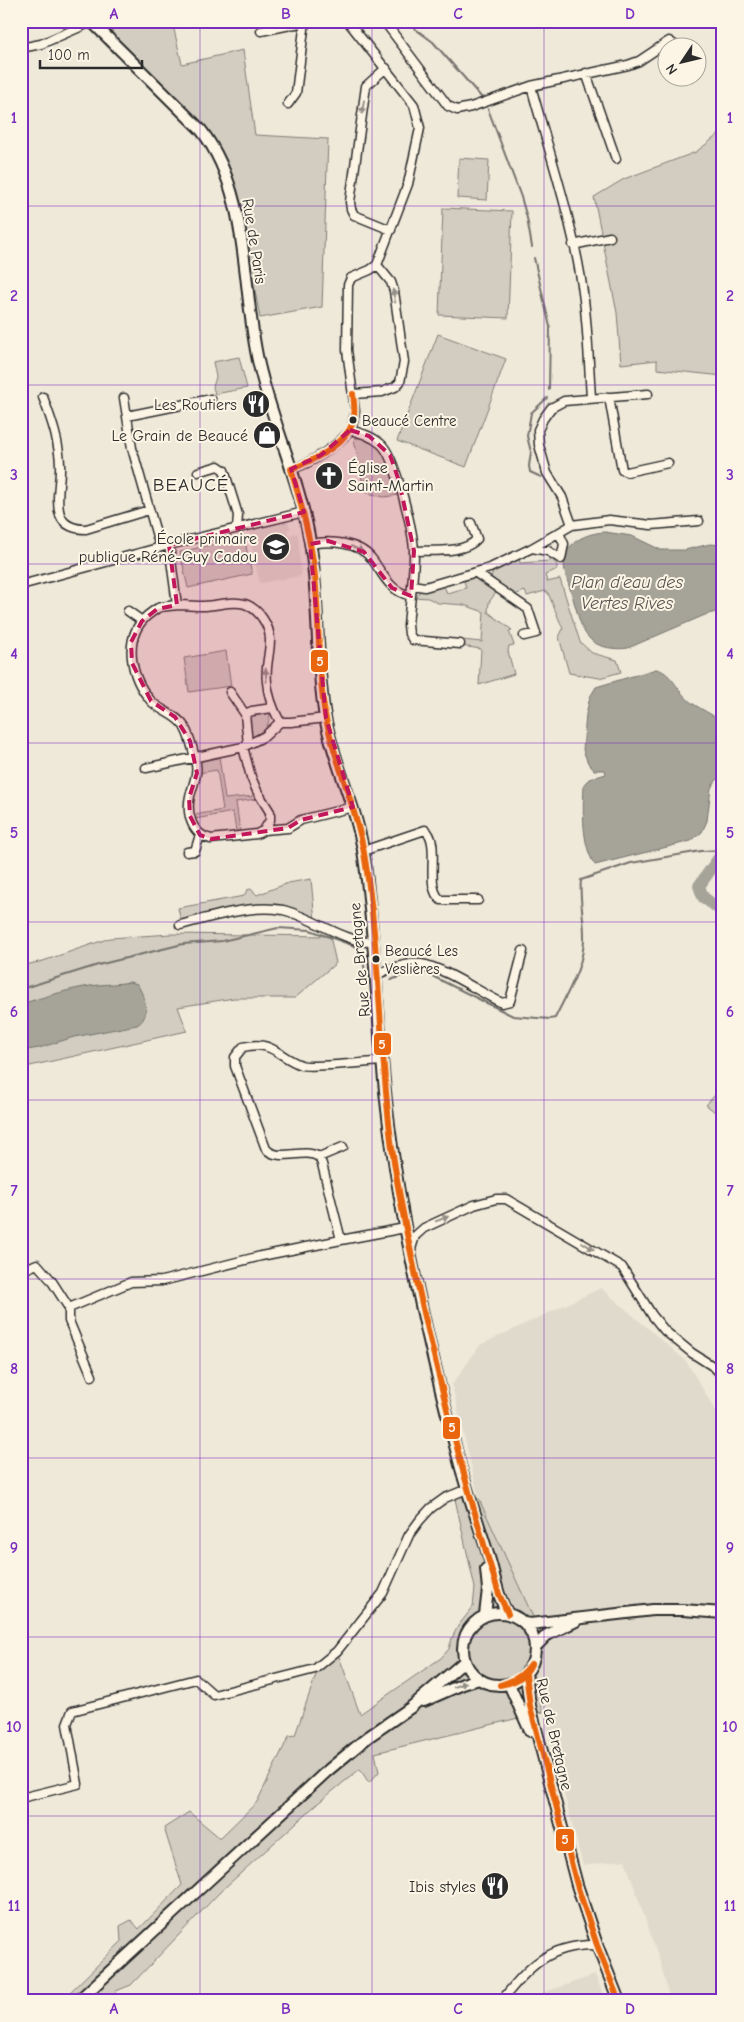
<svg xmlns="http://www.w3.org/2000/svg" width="744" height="2022" font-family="'Comic Neue',sans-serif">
	<rect width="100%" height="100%" fill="#efe9da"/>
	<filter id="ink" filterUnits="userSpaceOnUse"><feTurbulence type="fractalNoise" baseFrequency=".02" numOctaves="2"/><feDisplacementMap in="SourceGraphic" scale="10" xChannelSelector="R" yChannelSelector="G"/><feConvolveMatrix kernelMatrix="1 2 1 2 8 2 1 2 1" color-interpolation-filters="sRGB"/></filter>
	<g filter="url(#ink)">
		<path fill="#e0dacc" d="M288 521 290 529 287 530 289 535 298 533 301 576 260 583 254 559 250 530Z
			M601 1288 686 1361 723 1423V2001H670L661 1965 625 1860 583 1866 533 1674 545 1643 479 1499 452 1385 480 1345Z
			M595 1975 606 2001H518Z"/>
		<path fill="#d2cdc0" stroke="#7e7c76" d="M129 21H172L182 64 243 50 255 135 328 139 322 307 260 318 239 204 224 157 202 124 113 37 112 28 117 24Z
			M723 131V376L657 369V360L621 364 617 313 594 197 624 179 696 152Z
			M459 158 489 160 487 200 457 198Z
			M443 208 512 211 508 318 439 315Z
			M438 334 506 359 466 467 397 441Z
			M239 357 247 388 215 394 213 387 216 377 213 362Z
			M356 438C386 435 392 473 399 495L384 497 367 493 363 488 373 485 371 478 362 481 361 473 356 460 358 458 354 440Z
			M244 537 252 574 188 588 180 552Z
			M519 557 520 563 550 561 551 557 557 565V569L545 575 547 582 560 579 580 642 592 653 617 660 621 672 599 678 569 673 559 637 563 629 548 593 545 591 527 596 525 591 514 595 491 577 494 570Z
			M472 578 478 579 498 590 489 602 488 612 512 630 509 631 514 645 509 646 508 651 514 674 479 685 481 649 461 646 462 640 482 642 484 612 464 605 438 603 428 598 413 597 421 591 444 586 447 593 466 588 464 581Z
			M226 651 231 686 189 692 184 658Z
			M270 711C270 724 264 737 250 738L247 715Z
			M219 756 225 799 254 796 256 799 236 802 240 831H236L233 812 195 819 194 815 223 810 217 770 198 773 200 762Z
			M311 879 315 921 283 908 181 921 178 908 244 896 247 890 251 889 257 895 288 883Z
			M171 934 330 936 336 963 295 998H234L178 1007 187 1031 21 1068V966L43 961 110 938Z
			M723 1086V1118L706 1105Z
			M453 1490 479 1499 545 1643 533 1674 543 1712 375 1753 379 1772 369 1783 360 1769 318 1803 220 1892 131 1985 116 1991 106 2001H61L121 1942 120 1926 131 1920 139 1929 182 1885 164 1828 189 1812 220 1838 257 1802 289 1736 295 1735 317 1672 325 1667 337 1651 360 1714 441 1658 449 1649 452 1638 458 1626 473 1607 475 1588Z"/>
		<path fill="#a6a399" stroke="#75736d" d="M605 532 632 536 661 550H685L710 544 723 545V610L705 615 628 648C618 650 599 648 591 640 581 632 578 614 574 602 571 590 565 577 564 564 564 542 587 533 605 532Z
			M656 669C670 671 677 689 687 699 698 709 713 713 723 724V771L711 788 707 821 702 832 691 841 595 865C581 845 583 808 584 784L589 779 606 774 605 770H594L588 763 583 750 586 714 590 697 596 687Z
			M130 982 137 984C145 997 152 1016 137 1025L74 1037 39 1048 21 1051V1004C45 997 74 987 99 985 109 984 119 984 130 982Z"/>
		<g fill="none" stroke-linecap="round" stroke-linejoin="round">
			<path stroke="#75736d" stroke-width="2" d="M409 21 414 28 433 42 482 98
				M488 109 521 197 527 218 532 247
				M534 258 550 327 549 390
				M541 477 530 472 529 466 531 452 527 436 531 413 547 398
				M391 980 418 969 513 1016 550 1019 555 1018C568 991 585 965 584 935 584 917 579 898 581 880L631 863 701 851 723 850
				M21 989 98 965 183 944 222 941 278 928 310 930 360 948 363 957 366 982 371 984"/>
			<path stroke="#a6a399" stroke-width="12" d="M723 852 699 886 703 897 723 912"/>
			<defs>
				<path id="minor" d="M384 21 448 106 457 110 471 107 531 86 628 65 639 61 669 41 679 48
					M261 31 305 22
					M21 48 41 44 87 24 101 25 111 21
					M386 68 366 86 350 202 351 209 354 215 391 230
					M586 73 616 159
					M531 86C550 156 575 227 584 300 588 332 589 366 591 398
					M288 104 296 93 305 21
					M573 245 610 237
					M353 394 382 392 395 387 400 382 404 362 394 291 391 282 377 265
					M43 397C51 419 59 440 60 464 61 480 55 499 60 515 64 526 76 529 86 529L149 510
					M609 397 622 470 627 472 668 463
					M124 398 132 448 160 547
					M127 416 211 399
					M350 430C361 433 372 436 381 444 395 455 414 534 414 553 414 577 410 601 408 625L409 634 413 640 460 644
					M291 469C310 464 338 446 350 430 354 424 354 417 355 411L347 350 348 285 351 278 370 270 377 265 408 184 420 128 414 105 350 24V21
					M198 472 218 466 224 470 238 515 237 528
					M572 525 562 497 547 473 539 445 538 430 543 419 551 408 564 401 648 394
					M310 544C330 540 359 542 372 559 384 575 389 591 411 596
					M169 545 177 605C171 606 163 606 158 608 154 610 151 613 148 615 122 637 130 677 151 701 160 711 176 714 184 726 189 735 193 749 195 759 196 763 197 769 196 774 195 781 192 789 190 796 186 814 192 835 211 839L257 834 264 830 270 820V812L257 791 251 777 243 747
					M532 548 548 551 561 559 564 544 559 533
					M414 551C433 550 464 554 477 539L471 523
					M476 573 528 609 536 633 524 636
					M21 585 169 545 304 512
					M412 585 425 587 490 568 532 548 572 525 609 520 651 525 699 521
					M177 605C185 605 194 606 203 606 217 606 232 600 245 604 259 609 270 626 270 640 270 654 265 667 267 682 268 696 273 709 280 722
					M128 611 142 621
					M230 692 245 714
					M248 744 245 714 252 711 272 708
					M146 768 243 747 265 736 280 722H291L326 718
					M264 830 288 828 301 820 353 807
					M363 851 425 830C442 842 423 887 441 900H478
					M187 852 195 851 200 835
					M180 925C212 917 250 904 283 910 310 916 347 944 373 942
					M376 975C388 969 408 962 421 964 445 968 479 992 502 1003L510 1001 523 951
					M383 1061C372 1062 308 1068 301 1065 277 1056 273 1040 243 1047L235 1057V1066L266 1149C280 1163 303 1147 319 1157L322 1164 341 1240 405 1228
					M319 1157 343 1147
					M410 1252 415 1236 424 1228 474 1205 496 1199H506L622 1267 652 1315 665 1331 692 1353 714 1367 723 1376
					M21 1271 37 1264 51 1280 69 1308 131 1282 162 1281 261 1256 341 1240
					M69 1308V1321L92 1376
					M21 1798 78 1784 67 1724 72 1711 196 1679 214 1695 315 1669 337 1651 383 1593 409 1535 420 1520 431 1508 445 1498 467 1489
					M501 2001C529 1967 548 1944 597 1945"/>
				<path id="major" d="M91 21 201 130C251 194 241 289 259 365 273 425 300 481 310 542 320 600 315 659 325 717 334 765 358 809 364 857 376 941 377 1025 387 1109 401 1227 429 1347 459 1461 468 1496 481 1530 491 1564 496 1582 498 1598 508 1614
					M463 1649a36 36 0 1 1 72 0a36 36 0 1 1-72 0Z
					M485 1615 488 1589 486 1569
					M524 1623 530 1624 653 1610H683L723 1613
					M535 1647 547 1635 576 1621
					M526 1674 530 1706 577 1885 597 1945 619 2001
					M509 1684 530 1731
					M424 1701 463 1684 479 1679
					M78 2001 326 1772 368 1737 410 1708 465 1661"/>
			</defs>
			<use href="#minor" stroke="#2b2b2b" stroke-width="11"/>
			<use href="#major" stroke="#2b2b2b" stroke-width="14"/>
			<use href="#minor" stroke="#fcf5e5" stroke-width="8"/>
			<use href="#major" stroke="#fcf5e5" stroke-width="10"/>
			<defs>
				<path id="bus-1" d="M291 469C301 504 311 539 315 576 320 622 317 668 325 714 334 761 356 805 364 853 380 947 379 1045 391 1140 398 1195 410 1250 422 1304 444 1402 469 1498 499 1594L508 1614
					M291 469C313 461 345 445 353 422 356 413 354 403 353 394
					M526 1674 530 1706 577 1885 597 1945 619 2001
					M500 1685C513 1681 523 1676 531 1664
					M500 1685C514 1683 525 1678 531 1664"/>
			</defs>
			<use href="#bus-1" stroke="#fcf5e5" stroke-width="10"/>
			<use href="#bus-1" stroke="#e9660f" stroke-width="6"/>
		</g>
		<defs><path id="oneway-solid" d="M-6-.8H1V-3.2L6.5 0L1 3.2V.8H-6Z" transform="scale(1.25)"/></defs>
		<g fill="#949088">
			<use href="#oneway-solid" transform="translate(363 107) rotate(98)"/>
			<use href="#oneway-solid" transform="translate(394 296) rotate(-100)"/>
			<use href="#oneway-solid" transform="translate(357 549) rotate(24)"/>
			<use href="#oneway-solid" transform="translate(266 675) rotate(-94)"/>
			<use href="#oneway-solid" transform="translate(442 1219) rotate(-21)"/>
			<use href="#oneway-solid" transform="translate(588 1246) rotate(32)"/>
			<use href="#oneway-solid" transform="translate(460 1685) rotate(-21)"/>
		</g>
	</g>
	<path fill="#c2185b" fill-opacity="0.2" stroke="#c2185b" stroke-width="4" stroke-dasharray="10 6" stroke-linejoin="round" d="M350 430 369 436 390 455 399 481 414 551 411 596 392 588 364 552 328 541 310 544 326 718 353 807 301 820 288 828 211 839 200 835 190 816 189 798 197 773 190 741 175 717 151 701 132 663 131 642 142 621 157 609 177 605 169 545 304 512 291 469 321 455Z"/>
	<path fill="none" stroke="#7b2cbf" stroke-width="1" stroke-opacity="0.55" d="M200 21V2001M372 21V2001M544 21V2001M21 206H723M21 385H723M21 564H723M21 743H723M21 922H723M21 1100H723M21 1279H723M21 1458H723M21 1637H723M21 1816H723"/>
	<defs>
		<symbol id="restaurant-disc" viewBox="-11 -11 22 22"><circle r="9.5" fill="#2b2b2b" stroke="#fcf5e5"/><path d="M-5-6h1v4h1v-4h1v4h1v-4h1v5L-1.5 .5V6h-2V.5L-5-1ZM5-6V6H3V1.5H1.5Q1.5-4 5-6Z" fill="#fff"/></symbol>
		<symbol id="shop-disc" viewBox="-11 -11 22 22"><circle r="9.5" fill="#2b2b2b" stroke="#fcf5e5"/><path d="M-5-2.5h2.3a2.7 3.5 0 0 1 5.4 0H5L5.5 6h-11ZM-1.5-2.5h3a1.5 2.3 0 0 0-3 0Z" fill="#fff"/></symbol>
		<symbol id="church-disc" viewBox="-11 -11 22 22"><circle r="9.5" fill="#2b2b2b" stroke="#fcf5e5"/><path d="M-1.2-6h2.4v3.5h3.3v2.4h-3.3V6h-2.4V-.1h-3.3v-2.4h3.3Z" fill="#fff"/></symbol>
		<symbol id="school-disc" viewBox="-11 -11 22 22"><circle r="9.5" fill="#2b2b2b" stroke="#fcf5e5"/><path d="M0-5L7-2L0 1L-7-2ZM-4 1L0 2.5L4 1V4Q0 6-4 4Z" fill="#fff"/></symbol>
	</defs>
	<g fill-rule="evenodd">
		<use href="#restaurant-disc" x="240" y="388" width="32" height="32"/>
		<use href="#shop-disc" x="251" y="419" width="32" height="32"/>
		<use href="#church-disc" x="313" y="460" width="32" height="32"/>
		<use href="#school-disc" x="260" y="531" width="32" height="32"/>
		<use href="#restaurant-disc" x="479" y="1870" width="32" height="32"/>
	</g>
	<g fill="#2b2b2b" stroke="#fcf5e5" stroke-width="2">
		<circle cx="353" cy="420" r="4.5"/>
		<circle cx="376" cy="959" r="4.5"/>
	</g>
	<g text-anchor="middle" stroke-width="4" stroke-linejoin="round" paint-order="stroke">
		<g font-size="15" fill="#2b2b2b" stroke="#fcf5e5" text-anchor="start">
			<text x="362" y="426">Beaucé Centre</text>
			<text x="385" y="956">Beaucé Les<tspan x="385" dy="18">Veslières</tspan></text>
		</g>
		<g font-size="16" fill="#2b2b2b" stroke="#fcf5e5">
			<text transform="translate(255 241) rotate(81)" y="6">Rue de Paris</text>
			<text transform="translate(359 960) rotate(-95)" y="6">Rue de Bretagne</text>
			<text transform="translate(555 1734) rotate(77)" y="6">Rue de Bretagne</text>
		</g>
		<g font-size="16" fill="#2b2b2b" stroke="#fcf5e5" text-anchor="end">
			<text x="237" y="410">Les Routiers</text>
			<text x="248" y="441">Le Grain de Beaucé</text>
			<text x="348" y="473" text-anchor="start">Église<tspan x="348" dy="18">Saint-Martin</tspan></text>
			<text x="257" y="544">École primaire<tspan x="257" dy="18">publique Réné-Guy Cadou</tspan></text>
			<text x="476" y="1892">Ibis styles</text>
		</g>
		<g font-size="18" font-style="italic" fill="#565552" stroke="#fcf5e5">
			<text x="627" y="588">Plan d'eau des<tspan x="627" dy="21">Vertes Rives</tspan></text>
		</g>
		<g font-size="19" letter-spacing="1" fill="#2b2b2b" stroke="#fcf5e5">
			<text x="191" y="491">BEAUCÉ</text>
		</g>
	</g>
	<g stroke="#fcf5e5" stroke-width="2">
		<rect x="310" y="649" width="19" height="24" rx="5" fill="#e9660f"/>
		<rect x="373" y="1032" width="19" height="24" rx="5" fill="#e9660f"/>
		<rect x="442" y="1416" width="19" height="24" rx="5" fill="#e9660f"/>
		<rect x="555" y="1828" width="20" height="24" rx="5" fill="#e9660f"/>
	</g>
	<g font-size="14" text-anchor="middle" font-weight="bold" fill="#fff">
		<text x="320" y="666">5</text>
		<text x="382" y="1049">5</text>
		<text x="452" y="1432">5</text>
		<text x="565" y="1844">5</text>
	</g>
	<rect width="744" height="2022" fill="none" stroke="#fcf5e5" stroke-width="55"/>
	<g transform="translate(682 62) rotate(235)"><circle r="24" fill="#fcf5e5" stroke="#a8a49b"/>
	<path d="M0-4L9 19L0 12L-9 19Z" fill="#2b2b2b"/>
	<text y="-8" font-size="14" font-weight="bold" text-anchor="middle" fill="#2b2b2b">N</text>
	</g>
	<path d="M40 60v8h102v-8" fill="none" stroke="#2b2b2b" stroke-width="2.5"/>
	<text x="48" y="60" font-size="15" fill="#2b2b2b" stroke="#fcf5e5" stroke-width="4" paint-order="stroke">100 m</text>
	<rect x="28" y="28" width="688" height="1966" fill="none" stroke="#7b2cbf" stroke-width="2"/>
	<g font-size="16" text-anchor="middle" font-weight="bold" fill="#7b2cbf">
		<text x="114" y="19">A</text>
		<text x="286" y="19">B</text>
		<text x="458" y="19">C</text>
		<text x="630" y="19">D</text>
		<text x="14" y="123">1</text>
		<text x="730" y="123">1</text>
		<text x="14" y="301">2</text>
		<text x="730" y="301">2</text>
		<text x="14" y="480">3</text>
		<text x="730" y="480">3</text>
		<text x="14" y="659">4</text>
		<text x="730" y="659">4</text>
		<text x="14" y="838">5</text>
		<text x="730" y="838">5</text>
		<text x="14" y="1017">6</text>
		<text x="730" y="1017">6</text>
		<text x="14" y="1196">7</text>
		<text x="730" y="1196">7</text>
		<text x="14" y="1374">8</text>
		<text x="730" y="1374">8</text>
		<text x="14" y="1553">9</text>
		<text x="730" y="1553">9</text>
		<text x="14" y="1732">10</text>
		<text x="730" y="1732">10</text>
		<text x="14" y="1911">11</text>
		<text x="730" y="1911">11</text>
		<text x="114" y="2014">A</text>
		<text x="286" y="2014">B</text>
		<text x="458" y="2014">C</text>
		<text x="630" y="2014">D</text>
	</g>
</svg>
